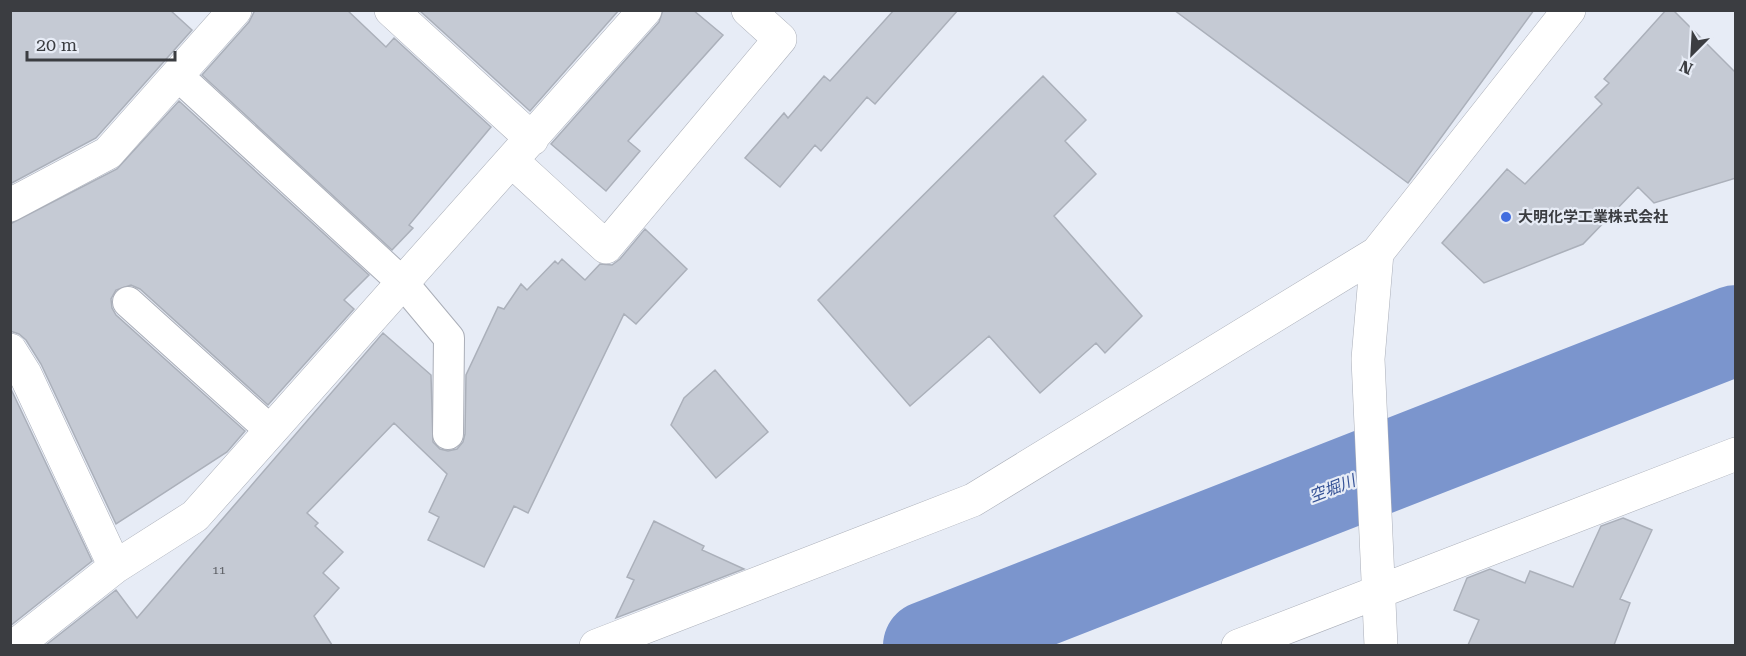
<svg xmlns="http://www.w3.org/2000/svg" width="1746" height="656" font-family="'Roboto Serif','Noto Sans JP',serif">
	<rect width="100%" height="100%" fill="#e7ecf6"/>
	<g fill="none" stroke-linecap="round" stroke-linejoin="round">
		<path stroke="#7b95cd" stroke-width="90" d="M928 646 1736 330"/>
	</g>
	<path fill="#c5cad4" stroke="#abb0ba" stroke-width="1.5" d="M10 10H170L192 30 96 138 10 184Z
		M255 10H347L386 47 394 38 491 127 409 225 413 228 392 250 202 75 249 22Z
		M419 10H619L530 111Z
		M663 10H693L723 35 628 141 640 151 606 191 551 144 659 22Z
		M894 10H958L875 104 867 97 821 151 815 145 780 187 745 158 784 113 788 118 824 76 830 81Z
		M1174 10H1534L1408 183Z
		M1666 10H1673L1736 73V178L1654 203 1638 187 1583 244 1484 283 1442 243 1507 169 1525 184 1602 104 1595 97 1609 83 1604 79Z
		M1043 76 1086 120 1065 141 1096 174 1054 216 1142 316 1105 353 1096 343 1040 393 989 336 910 406 818 300Z
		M179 101 369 275 344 300 354 309 268 405 140 289 131 285 116 290 111 299 112 308 116 315 245 431 227 452 116 524 41 364 26 340 19 334 10 331V224L117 169Z
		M645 229 687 269 636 324 624 314 528 513 514 506 484 567 428 540 439 517 429 512 447 474 394 423 307 513 318 523 315 526 343 552 323 573 339 588 314 616 332 645H46L116 590 137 618 383 333 431 375 433 442 440 449 448 451 457 449 463 442 465 434 466 375 498 307 504 309 521 284 527 290 555 261 558 264 562 259 585 280 600 264 612 265 620 259Z
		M715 370 768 432 716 478 671 425 684 398Z
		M10 387 92 561 10 626Z
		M1623 518 1652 530 1620 599 1630 603 1614 645H1468L1479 620 1454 610 1467 578 1490 569 1525 583 1530 571 1573 587 1601 526Z
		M654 521 704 546 702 550 744 569 616 618 634 580 627 577Z"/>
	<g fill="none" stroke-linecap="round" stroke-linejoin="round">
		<defs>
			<path id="service" d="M177 75 403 283 449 338 448 434
				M128 302 271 431"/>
			<path id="minor" d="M391 10 532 139
				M512 161 606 247 780 39 748 10
				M10 205 108 153 235 10
				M10 350 25 374 115 567
				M15 646 115 567 195 516 645 10
				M596 646 973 500 1377 253
				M1238 646 1736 454
				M1381 646 1368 359 1377 253 1569 10"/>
		</defs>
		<use href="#service" stroke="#aaaeb8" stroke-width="32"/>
		<use href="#minor" stroke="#aaaeb8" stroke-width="34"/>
		<use href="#service" stroke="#fff" stroke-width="30"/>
		<use href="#minor" stroke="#fff" stroke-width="33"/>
	</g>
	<circle fill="#416ddf" stroke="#e7ecf6" stroke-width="2" cx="1506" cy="217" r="6"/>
	<g text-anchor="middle" stroke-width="4.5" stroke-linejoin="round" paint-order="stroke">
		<g font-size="12" fill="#5e6066">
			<text x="219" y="574">11</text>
		</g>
		<g font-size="15" font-weight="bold" fill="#3b3d41" stroke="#e7ecf6" text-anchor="start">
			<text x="1518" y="222">大明化学工業株式会社</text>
		</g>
		<g font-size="16" font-style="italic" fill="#345196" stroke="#e7ecf6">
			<text transform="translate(1332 488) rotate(-21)" y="6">空堀川</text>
		</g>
	</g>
	<rect width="1746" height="656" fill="none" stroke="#3b3d41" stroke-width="24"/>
	<g transform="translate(1692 54) rotate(204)" stroke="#e7ecf6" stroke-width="4.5" paint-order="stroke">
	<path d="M0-4.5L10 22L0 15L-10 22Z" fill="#3b3d41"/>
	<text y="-9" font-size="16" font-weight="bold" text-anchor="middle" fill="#3b3d41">N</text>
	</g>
	<path d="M27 51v9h148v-9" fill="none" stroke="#3b3d41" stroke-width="3"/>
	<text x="36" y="51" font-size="18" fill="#3b3d41" stroke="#e7ecf6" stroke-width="4.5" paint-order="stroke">20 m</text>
</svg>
